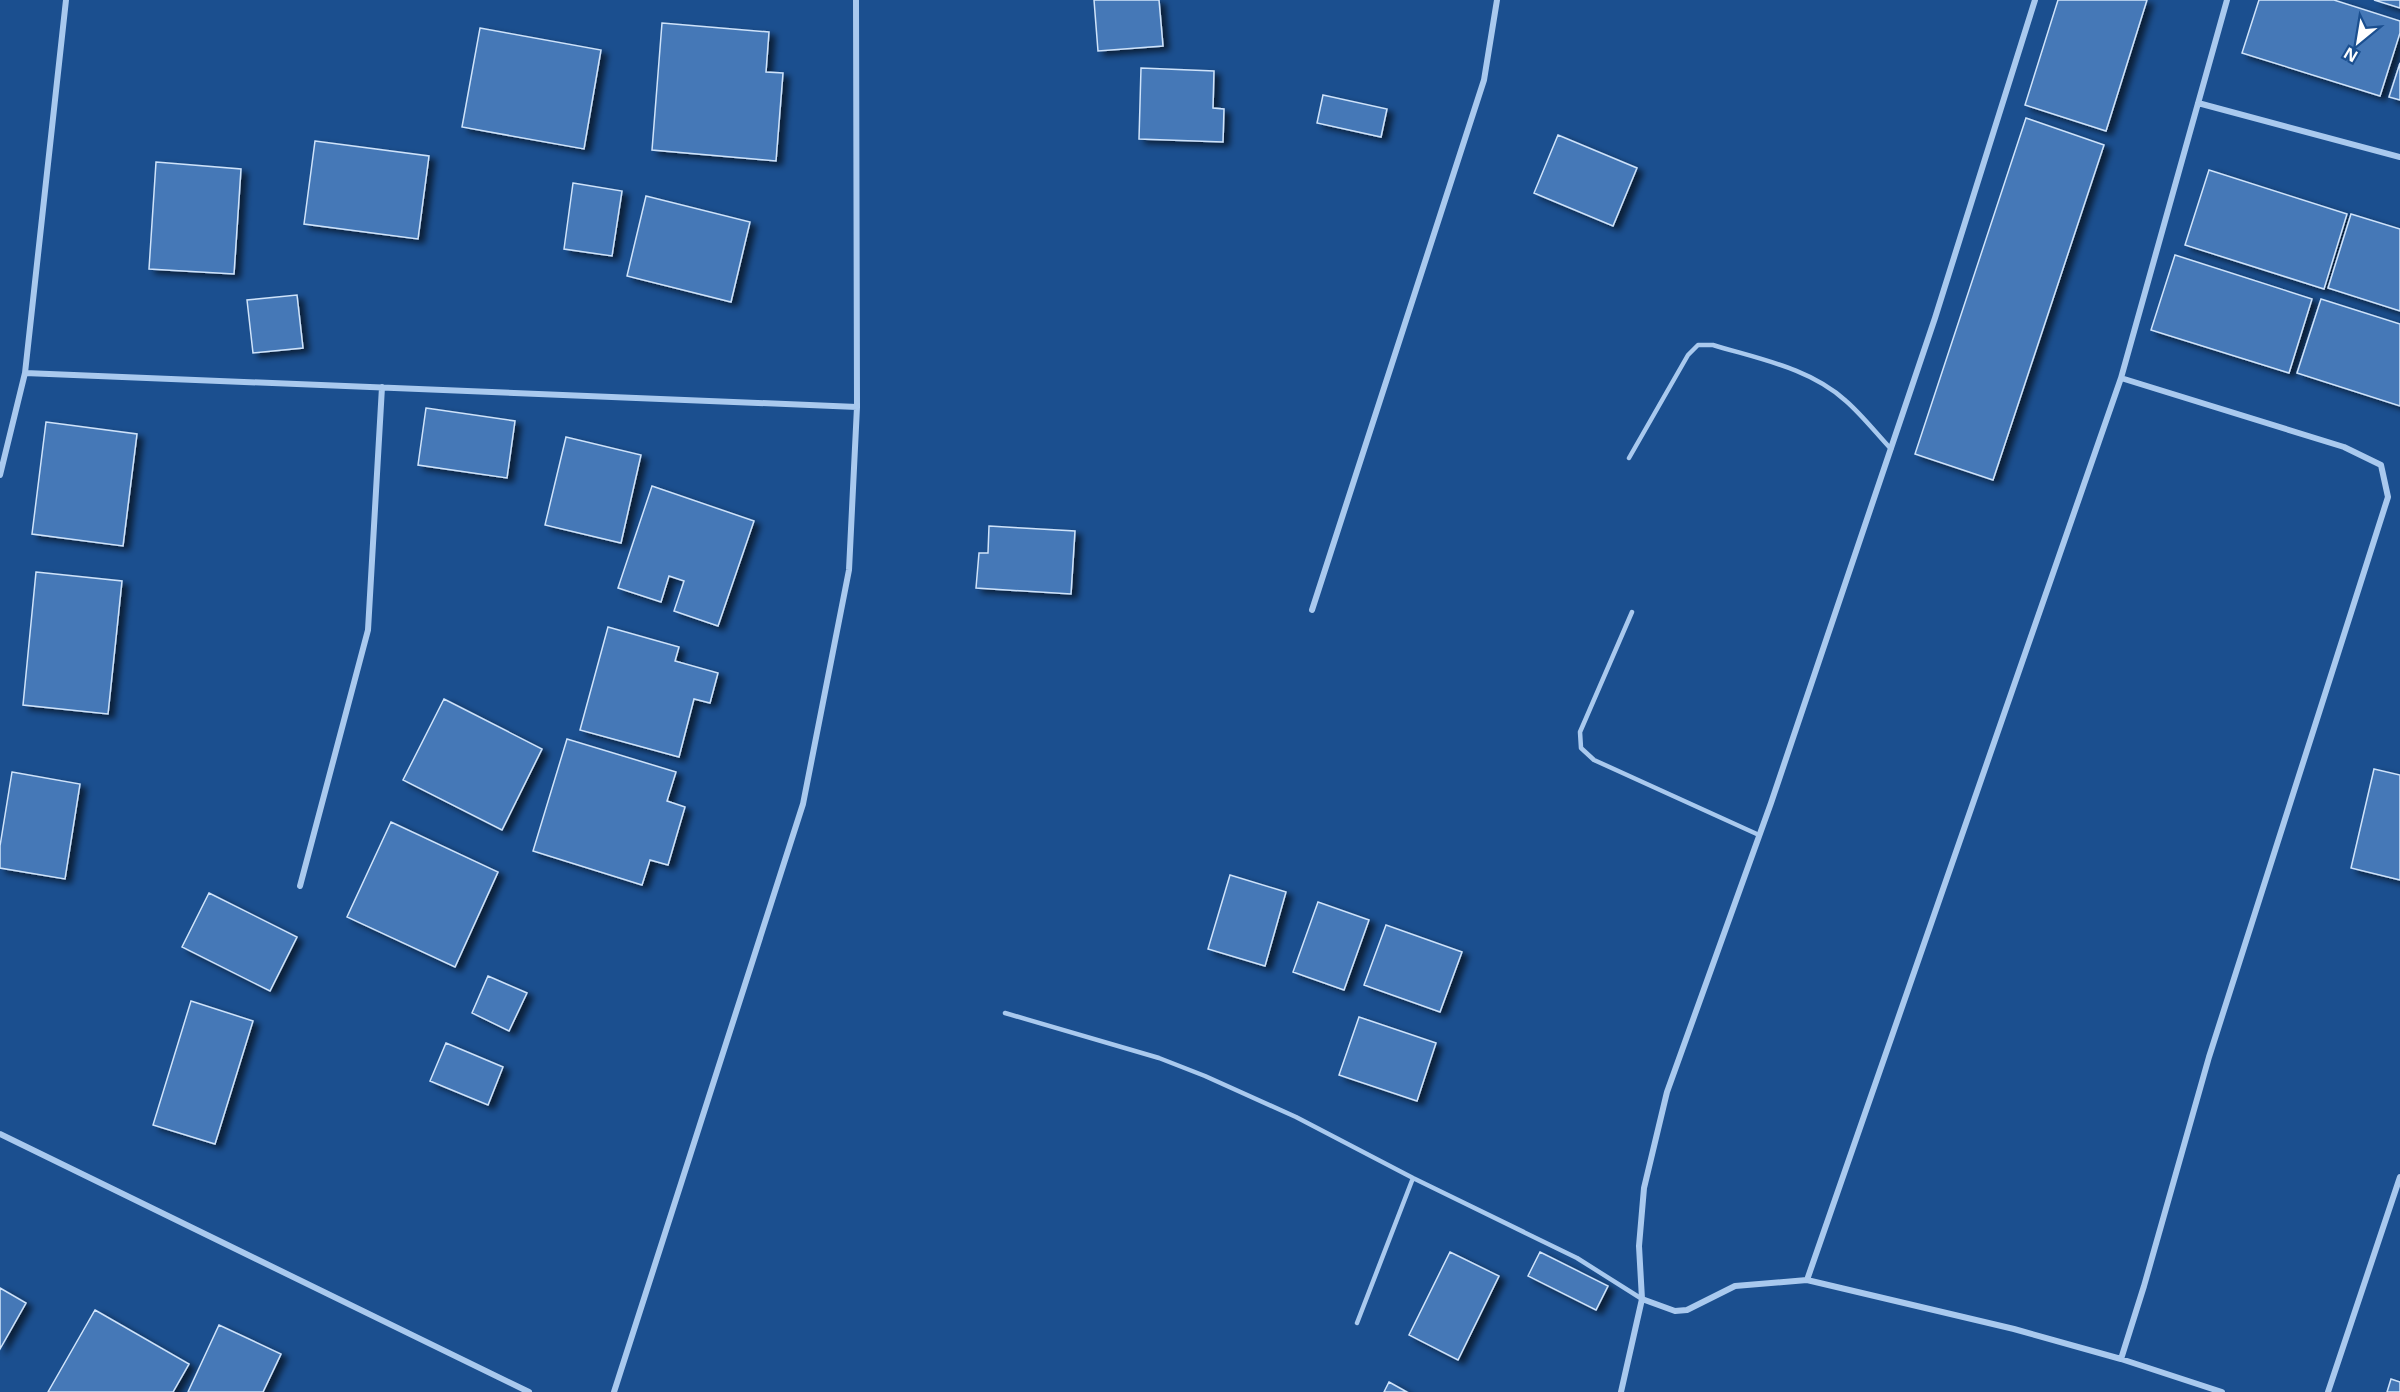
<svg xmlns="http://www.w3.org/2000/svg" width="2400" height="1392" font-family="'Noto Sans',sans-serif">
	<defs>
		<filter id="shadow"><feDropShadow dx="6" dy="4" stdDeviation="3" flood-color="#0009"/></filter>
	</defs>
	<rect width="100%" height="100%" fill="#1b4f8f"/>
	<path fill="#4478b7" stroke="#cfe3fa" stroke-width="1.5" filter="url(#shadow)" d="M1094 0H1159L1163 46 1098 51Z
		M2058 0H2147L2106 131 2025 105Z
		M2259 0H2334L2400 21V33L2380 96 2242 53Z
		M2374 0H2400V8Z
		M662 23 769 32 766 72 783 73 776 161 652 150Z
		M480 28 601 50 584 149 462 127Z
		M2400 63V100L2389 97Z
		M1141 68 1214 71 1213 108 1224 109 1223 142 1139 139Z
		M1323 95 1387 109 1381 137 1317 123Z
		M2026 118 2104 145 1993 480 1915 454Z
		M1558 135 1637 168 1613 226 1534 193Z
		M315 141 429 156 418 239 304 224Z
		M156 162 241 169 234 274 149 269Z
		M2209 170 2347 214 2324 289 2185 245Z
		M573 183 622 191 612 256 564 249Z
		M646 196 750 222 731 302 627 276Z
		M2351 214 2400 229V311L2328 288Z
		M2175 255 2312 299 2289 373 2151 330Z
		M297 295 303 348 253 353 247 300Z
		M2321 299 2400 324V406L2297 373Z
		M426 408 515 421 507 478 418 465Z
		M46 422 137 434 123 546 32 534Z
		M566 437 641 455 621 543 545 525Z
		M652 486 754 521 718 626 674 611 684 581 669 576 661 602 618 588Z
		M989 526 1075 531 1071 594 976 588 979 553H988Z
		M36 572 122 581 108 714 23 705Z
		M608 627 679 647 675 661 718 673 710 703 694 699 679 757 580 730Z
		M444 699 542 749 502 830 403 780Z
		M567 739 676 772 667 801 685 807 668 865 650 860 642 885 533 851Z
		M2374 769 2400 775V880L2351 868Z
		M12 772 80 784 65 879 0 868V846Z
		M391 822 498 872 455 967 347 917Z
		M1230 875 1286 892 1265 966 1208 949Z
		M209 893 297 937 270 991 182 947Z
		M1318 902 1369 920 1344 990 1293 972Z
		M1386 925 1462 952 1440 1012 1364 985Z
		M488 976 527 993 509 1031 472 1013Z
		M191 1001 253 1021 215 1144 153 1125Z
		M1359 1017 1436 1043 1417 1101 1339 1075Z
		M446 1043 503 1067 488 1105 430 1081Z
		M1450 1252 1499 1276 1458 1360 1409 1335Z
		M1540 1252 1608 1286 1596 1310 1528 1276Z
		M0 1288 26 1303 0 1349Z
		M95 1310 189 1364 173 1392H48Z
		M219 1325 281 1354 263 1392H188Z
		M2391 1379 2400 1382V1392H2387Z
		M1389 1382 1407 1392H1384Z"/>
	<g fill="none" stroke-linecap="round" stroke-linejoin="round">
		<path stroke="#a9c9ee" stroke-width="4.5" d="M1629 458 1688 355 1698 345H1713C1759 359 1810 368 1846 401 1862 415 1876 433 1891 449
			M1632 612 1580 732 1581 748 1594 760 1759 835
			M1005 1013 1159 1058 1205 1076 1296 1117 1413 1178 1577 1258 1642 1299
			M1357 1323 1413 1178"/>
		<path stroke="#a9c9ee" stroke-width="6" d="M2198 103 2400 157
			M25 373 857 407
			M0 475 25 373 66 0
			M1312 610 1484 80 1497 0
			M300 886 368 630 382 387
			M0 1134 529 1392
			M1807 1280 2121 378 2227 0
			M1642 1299 1639 1246 1644 1188 1667 1092 1771 803 1935 318 2035 0
			M2121 1359 2222 1392
			M614 1392 803 804 849 570 857 407 856 0
			M1621 1392 1642 1299 1675 1311 1687 1310 1735 1286 1807 1280 2014 1329 2121 1359 2144 1286 2209 1057 2388 497 2381 465 2344 447 2121 378
			M2328 1392 2400 1177"/>
	</g>
	<g transform="translate(2358 42) rotate(210)" stroke="#1b4f8f" stroke-width="4.5" paint-order="stroke">
	<path d="M0-4.5L10 22L0 15L-10 22Z" fill="#ffffff"/>
	<text y="-9" font-size="16" font-weight="bold" text-anchor="middle" fill="#ffffff">N</text>
	</g>
</svg>
